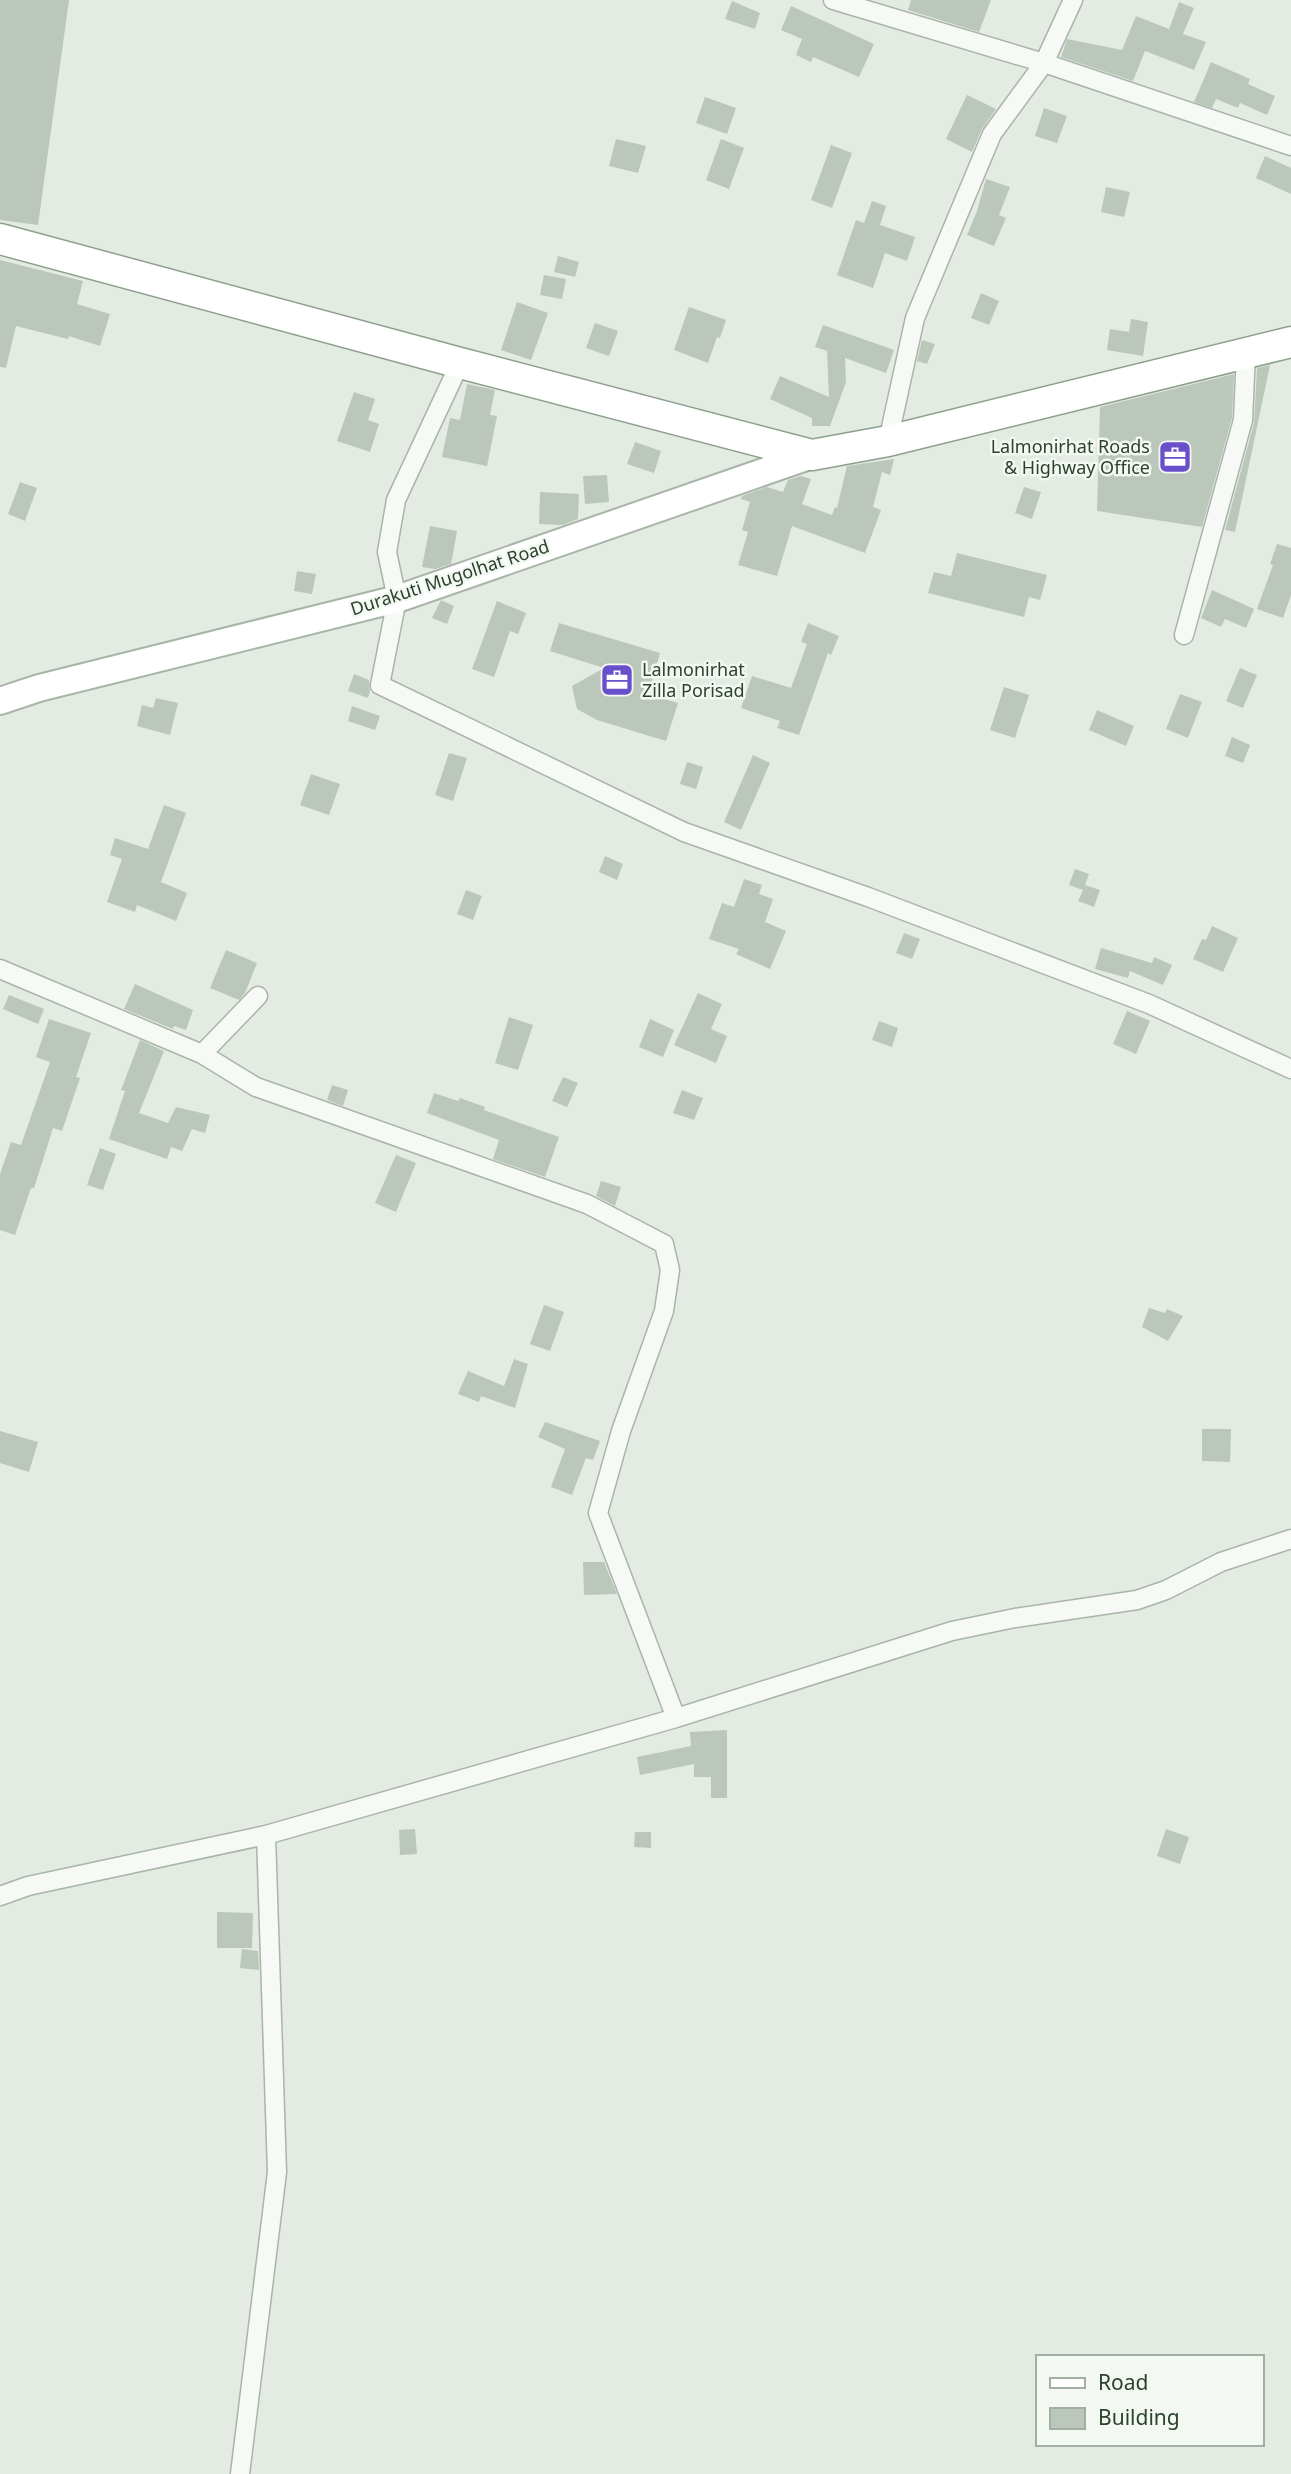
<svg xmlns="http://www.w3.org/2000/svg" width="1291" height="2474" font-family="'Noto Sans',sans-serif">
	<rect width="100%" height="100%" fill="#e4ebe3"/>
	<path fill="#bbc7bb" d="M0 0H69L38 225 0 220Z
		M911 0H991L979 32 908 10Z
		M732 1 760 13 755 29 725 19Z
		M1179 2 1194 8 1183 34 1206 42 1194 70 1145 51 1133 81 1061 57 1067 39 1122 50 1136 16 1169 29Z
		M791 6 874 44 859 77 813 57 811 62 796 55 802 39 781 30Z
		M1211 62 1250 79 1248 84 1275 96 1267 115 1240 103 1238 108 1216 99 1212 108 1194 102Z
		M967 95 996 109 982 129 972 152 946 139Z
		M705 97 736 108 727 134 696 123Z
		M1044 108 1067 116 1057 143 1035 136Z
		M616 139 646 146 638 173 609 166Z
		M721 139 744 148 729 189 706 180Z
		M831 145 852 153 832 208 811 200Z
		M1265 156 1291 168V194L1256 178Z
		M986 179 1010 187 999 215 1006 218 994 246 967 235 977 211Z
		M1106 187 1130 192 1124 217 1101 212Z
		M872 201 886 206 880 225 915 237 907 261 885 253 873 288 837 275 856 220 864 223Z
		M558 256 579 262 575 277 554 272Z
		M0 260 83 281 77 304 110 314 100 346 69 336 68 339 16 326 6 368 0 367Z
		M544 275 566 279 562 299 540 295Z
		M981 293 999 301 989 325 971 318Z
		M517 302 548 313 531 360 501 350Z
		M689 307 726 320 720 338 717 337 708 363 674 350Z
		M1131 319 1148 322 1143 356 1107 350 1110 329 1129 332Z
		M595 323 618 331 609 356 586 348Z
		M823 325 894 350 886 373 845 358 846 382 830 426H812V418L770 399 780 376 829 397 827 351 815 347Z
		M922 340 935 344 927 364 917 361Z
		M1270 365 1235 532 1225 530 1254 423 1257 368Z
		M1234 374 1232 418 1202 527 1097 511 1100 407Z
		M467 384 495 390 490 415 497 416 487 466 442 457 450 418 460 420Z
		M354 392 375 399 368 420 379 424 370 452 337 441Z
		M635 442 661 451 654 473 627 464Z
		M894 459 890 475 882 472 873 507 881 510 865 553 792 526 777 576 738 565 748 532 742 530 750 502 741 499 742 496 767 487 783 492 788 480 801 476 811 479 802 504 832 515 835 507 837 508 847 466Z
		M607 475 609 502 585 504 583 476Z
		M20 482 37 488 25 521 8 514Z
		M1024 487 1041 492 1032 519 1015 513Z
		M540 492 579 494 578 519 563 525 539 524Z
		M430 526 457 531 451 564 435 569 422 567Z
		M1277 544 1291 548V595L1283 618 1257 609 1273 565 1270 564Z
		M957 553 1047 575 1040 600 1029 597 1024 617 928 593 934 572 951 576Z
		M297 571 316 574 312 594 294 591Z
		M1212 590 1254 609 1246 628 1225 619 1221 627 1201 618Z
		M441 600 454 606 447 624 432 618Z
		M497 601 526 613 518 634 510 631 494 677 472 669Z
		M559 623 660 653 648 694 678 703 666 741 597 720 577 709 572 686 604 668 550 651Z
		M808 623 839 636 831 655 828 653 799 735 777 728 780 721 741 708 752 676 791 688 807 644 801 642Z
		M1240 668 1257 675 1243 708 1226 701Z
		M354 674 369 680 370 691 368 698 348 691Z
		M1004 687 1029 695 1015 738 990 730Z
		M1180 694 1202 702 1188 738 1166 729Z
		M156 698 178 703 170 735 137 726 142 705 153 708Z
		M352 706 380 716 375 730 348 721Z
		M1097 710 1134 726 1126 746 1089 730Z
		M1232 737 1250 745 1243 763 1225 756Z
		M449 753 467 758 453 801 435 795Z
		M753 755 770 763 741 830 724 822Z
		M687 762 703 767 696 789 680 784Z
		M311 774 340 784 329 815 300 805Z
		M164 805 186 813 161 882 187 893 176 921 137 905 135 912 107 902 122 859 110 855 115 838 148 849Z
		M605 856 623 864 617 880 599 872Z
		M1075 869 1089 874 1085 885 1100 890 1094 907 1078 901 1083 890 1069 885Z
		M744 879 762 885 759 894 773 899 765 922 786 931 770 969 736 954 739 949 709 939 722 903 734 907Z
		M466 890 482 896 473 920 457 914Z
		M1212 926 1238 938 1223 972 1193 959 1202 939 1206 940Z
		M904 933 920 939 912 959 896 953Z
		M1101 948 1152 963 1154 957 1172 965 1163 985 1130 971 1128 978 1095 969Z
		M226 950 257 963 245 993 239 1000 210 988Z
		M135 984 193 1010 186 1030 174 1026 173 1029 124 1009Z
		M698 993 722 1004 711 1029 727 1036 716 1063 674 1045Z
		M9 995 44 1009 38 1024 3 1009Z
		M1127 1011 1150 1021 1136 1054 1113 1044Z
		M509 1017 533 1025 518 1070 495 1063Z
		M49 1019 91 1033 76 1077 80 1078 62 1131 53 1128 34 1188H31L15 1235 0 1230V1174L11 1142 21 1145 50 1062 36 1057Z
		M650 1019 674 1030 663 1057 639 1047Z
		M879 1021 898 1028 892 1047 872 1040Z
		M140 1040 164 1051 139 1113 168 1123 176 1107 210 1115 205 1133 192 1129 182 1151 171 1147 167 1159 109 1139 125 1091 121 1090Z
		M563 1077 578 1083 567 1107 552 1101Z
		M332 1085 348 1090 343 1106 327 1100Z
		M682 1090 703 1098 694 1120 673 1113Z
		M434 1093 458 1101 460 1098 485 1107 484 1110 559 1137 545 1177 493 1159 499 1140 427 1113Z
		M100 1148 116 1154 103 1190 87 1185Z
		M396 1155 416 1163 396 1212 375 1203Z
		M601 1181 621 1187 615 1206 596 1196Z
		M544 1305 564 1312 550 1351 530 1344Z
		M1149 1308 1165 1313 1167 1309 1183 1316 1168 1341 1142 1327Z
		M514 1359 528 1364 515 1408 481 1396 479 1402 458 1394 468 1371 504 1386Z
		M545 1422 600 1441 593 1460 586 1458 572 1495 551 1487 565 1449 538 1437Z
		M1202 1429H1231L1230 1462 1202 1461Z
		M0 1431 38 1442 29 1472 0 1463Z
		M583 1562H604L617 1594 584 1595Z
		M727 1730V1798H711V1777H694V1764L640 1775 637 1757 691 1746 690 1732Z
		M415 1829 417 1854 400 1855 399 1830Z
		M1166 1829 1189 1837 1180 1864 1157 1856Z
		M635 1832H651V1848L634 1847Z
		M217 1912 253 1913 252 1948H217Z
		M242 1949 258 1951 259 1970 240 1968Z"/>
	<g fill="none" stroke-linecap="round" stroke-linejoin="round">
		<defs>
			<path id="minor" d="M833 0 1044 63 1291 146
				M460 363 396 500 387 552 397 599 380 685 684 832 868 897 1149 1004 1291 1069
				M888 441 915 318 992 134 1044 63 1073 0
				M1184 635 1243 420 1246 353
				M0 969 202 1054 256 1087 587 1204 664 1244 670 1270 664 1311 621 1431 598 1513 676 1718
				M202 1054 258 996
				M0 1896 28 1886 266 1835 676 1718 952 1631 1015 1618 1137 1600 1166 1590 1221 1562 1291 1539
				M240 2474 277 2172 266 1835"/>
			<path id="secondary" d="M0 701 39 688 397 599 812 455"/>
			<path id="trunk" d="M0 239 460 363 812 455 888 441 1291 342"/>
		</defs>
		<use href="#minor" stroke="#a9b5a8" stroke-width="21"/>
		<use href="#secondary" stroke="#a9b5a8" stroke-width="30"/>
		<use href="#trunk" stroke="#8ca18b" stroke-width="33"/>
		<use href="#minor" stroke="#f6f9f6" stroke-width="18"/>
		<use href="#secondary" stroke="#fff" stroke-width="26"/>
		<use href="#trunk" stroke="#fff" stroke-width="30"/>
	</g>
	<defs>
		<symbol id="office-square" viewBox="-11 -11 22 22"><rect x="-9" y="-9" width="18" height="18" rx="4" fill="#694fc9" stroke="#f3f8f3"/><path d="M-6-3h4V-5.5h4V-3h4V5H-6ZM-1-4.5V-3h2v-1.5ZM-6 0V1H6V0Z" fill="#fff"/></symbol>
	</defs>
	<g fill-rule="evenodd">
		<use href="#office-square" x="1156" y="438" width="38" height="38"/>
		<use href="#office-square" x="598" y="661" width="38" height="38"/>
	</g>
	<g text-anchor="middle" stroke-width="5" stroke-linejoin="round" paint-order="stroke">
		<g font-size="18" fill="#2c422c" stroke="#f3f8f3" text-anchor="end">
			<text x="1150" y="453">Lalmonirhat Roads<tspan x="1150" dy="21">&amp; Highway Office</tspan></text>
			<text x="642" y="676" text-anchor="start">Lalmonirhat<tspan x="642" dy="21">Zilla Porisad</tspan></text>
		</g>
		<g font-size="18" fill="#2c422c" stroke="#f3f8f3">
			<text transform="translate(450 578) rotate(-18)" y="6">Durakuti Mugolhat Road</text>
		</g>
	</g>
	<rect x="1036" y="2355" width="228" height="91" fill="#f3f8f3" stroke="#a3afa3" stroke-width="2"/>
	<rect x="1050" y="2378" width="35" height="10" fill="#ffffff" stroke="#a3afa3" stroke-width="2"/>
	<text x="1098" y="2390" font-size="21" fill="#2c422c">Road</text>
	<rect x="1050" y="2408" width="35" height="21" fill="#bbc7bb" stroke="#a3afa3" stroke-width="2"/>
	<text x="1098" y="2425" font-size="21" fill="#2c422c">Building</text>
</svg>
